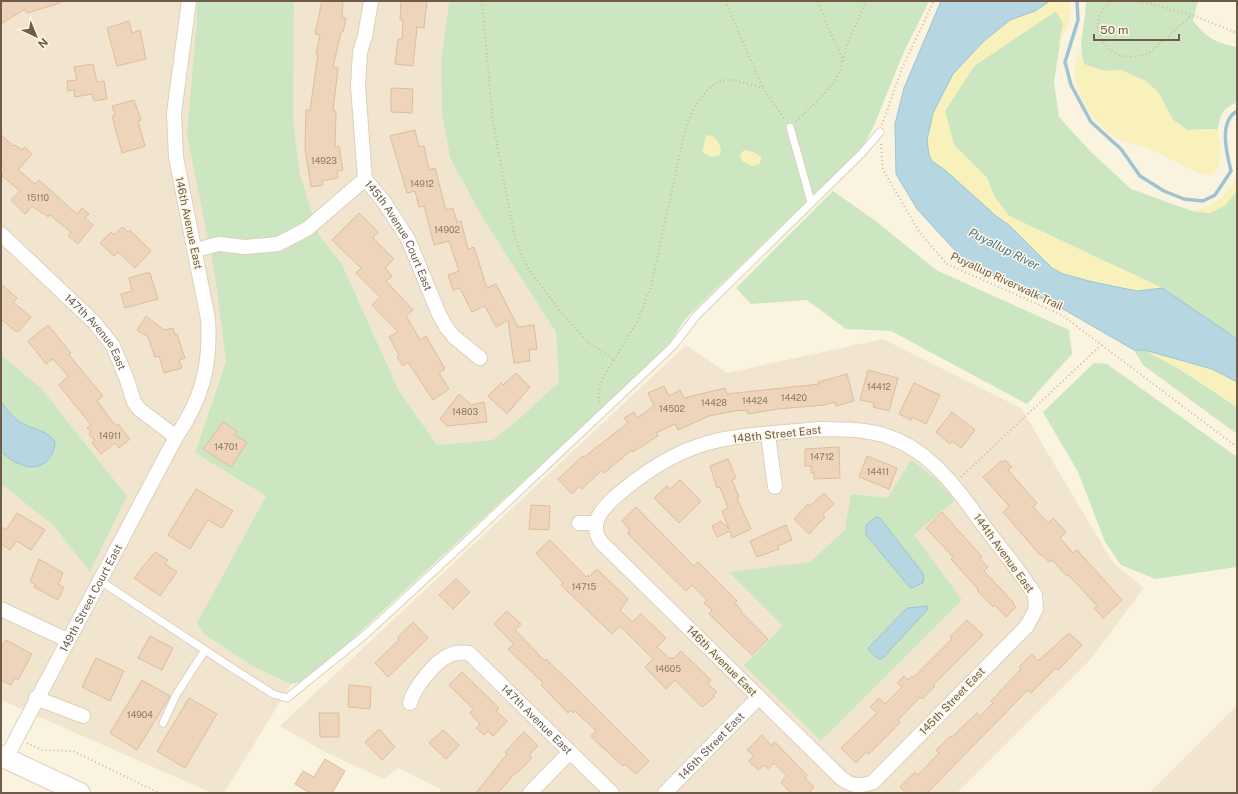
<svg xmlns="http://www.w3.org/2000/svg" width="1238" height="794" font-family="'Public Sans',sans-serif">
	<rect width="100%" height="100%" fill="#faf3e0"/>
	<path fill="#f1e5cf" d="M1 1H197L196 32 214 270 226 361 195 453 266 496 197 623 204 634 254 667 291 684 224 793H212L1 700V486H5L53 525 90 571 127 496 41 388 1 355Z
		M294 1H449L441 62 442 112 450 158 485 222 556 332 559 382 521 417 493 440 437 445 399 391 342 264 319 235 300 174 293 121Z
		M883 339 1021 408 1113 563 1144 588 1089 661 957 793H440L441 789 398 768 384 779 327 753 280 726 686 345 727 373Z
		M1237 705V793H1149Z"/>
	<path fill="#cbe6c0" d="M197 1H294L293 121 300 174 319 235 342 264 399 391 437 445 493 440 521 417 559 382 556 332 485 222 450 158 442 112 441 62 449 1H929L903 54 873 128 862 148 685 319 670 343 584 425 307 681 291 684 254 667 204 634 197 623 266 496 195 453 226 361 214 270 187 134 196 32Z
		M1086 1H1198L1193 21C1208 39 1215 42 1237 47V102C1223 109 1220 114 1218 129L1188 130 1173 120 1158 92 1121 70 1104 71 1084 64C1077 41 1086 25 1086 1Z
		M1056 11 1063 23 1054 82 1059 117 1090 151 1131 189 1192 211 1210 213 1224 206 1237 191V340L1162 288 1009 216 994 197 987 178 954 145 945 111 974 66Z
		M833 191 877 222 936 270 1069 330 1072 354 1027 404 891 331 846 329 807 300 751 304 736 288Z
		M1134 350H1144L1181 370 1237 407V434L1143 365Z
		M1 355 41 388 127 496 90 572 53 525 5 487 1 486Z
		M1094 363 1107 364 1237 457V567L1155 579 1121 565 1105 542 1078 472 1043 412Z
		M911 460 935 478 955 500 914 535 962 600 821 741 744 665 783 626 729 572 810 562 845 530 851 494 888 498Z"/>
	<path fill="#f8f1bc" d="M1050 1H1068C1074 21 1067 27 1059 44L1063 23 1056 11 974 66 945 111 954 145 987 178 995 197 1009 216 1162 288 1137 291 1093 282 1063 274 1052 268 1009 225 996 216 945 170 932 161 929 155 927 140 933 113 953 74 984 41 1010 20 1035 11Z
		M1080 51 1084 64 1104 71 1121 70 1146 81 1158 92 1173 120 1188 130 1218 129C1219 146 1225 163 1212 175H1203C1185 167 1168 157 1150 149 1140 144 1128 144 1118 139 1098 130 1077 97 1075 75 1074 67 1077 58 1080 51Z
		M709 135C717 137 723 147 720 155L711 157 702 152 706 136Z
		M744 150C749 150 759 154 762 158L759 164 752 166 742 161 740 155Z
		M1237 177V191L1224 206 1210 213 1192 211C1219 202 1222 200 1237 177Z
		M1144 350 1212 369 1234 380 1237 382V407L1181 370Z"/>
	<path fill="#b6d6e1" stroke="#9ec4d2" d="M941 1H1050L1035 11 1010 20 984 41 953 74 933 113 927 140 929 155 932 161 945 170 996 216 1009 225 1052 268 1063 274 1093 282 1137 291 1162 288 1230 334 1237 340V382L1212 369 1144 350H1134L1056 305 981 270 961 257 917 209 896 174 895 124 904 88Z
		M1 402C7 410 14 419 23 424 35 430 47 430 55 442 54 460 39 473 20 464 13 462 7 456 1 452Z
		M876 517 880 518 922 572 924 578 923 583 911 588 908 585 866 535V525Z
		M928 606 927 610 882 659H878L868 649 872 644 907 608Z"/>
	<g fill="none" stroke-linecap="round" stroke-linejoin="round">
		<path stroke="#9ec4d2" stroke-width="3.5" d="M1077 1 1078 20 1065 62 1071 85 1091 122 1121 149 1140 176 1164 191 1184 199 1203 201 1215 195 1231 171C1227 154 1218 122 1237 111"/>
	</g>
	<path fill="#edd4ba" stroke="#dfbd9b" d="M1 1H59L60 3 27 13 25 9 1 24Z
		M322 1H343L342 17 346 18 343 32H341L333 67 338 68 333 111H336L335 147 339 146 343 170 337 171 338 178 322 181 323 185 311 187 305 148 306 110H310L318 54H316L320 35 315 34Z
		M401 1H427L424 28 417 27 413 66 395 64 398 39H402L403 20H400Z
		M129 21 132 33 140 30 146 59 117 66 107 28Z
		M93 64 97 82 104 81 107 99 94 101 92 94 75 97 74 90 68 91 67 81 77 80 74 67Z
		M391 88 413 89 412 113 391 112Z
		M134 100 141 120 138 121 145 146 122 153 112 116 115 115 112 106Z
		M415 130 419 147 424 146 429 170 435 168 446 210 453 208 457 222 461 221 468 249 474 247 487 288 496 284 518 327 534 325 537 349 529 350 530 361 514 363 508 320 496 327 485 306 472 312 460 288 453 290 448 275 459 271 449 241 434 245 424 206 419 207 415 191 407 193 390 136Z
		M1 135 14 146 15 145 22 150 25 147 32 154 18 170 35 184 39 180 77 214 82 208 89 214 85 218 93 225 78 244 68 236 71 232 50 215 48 217 44 213 43 214 32 206 25 214 11 200 20 191 1 175 5 169 1 166Z
		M359 213 378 232 373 238 394 259 385 268 392 276 386 281 413 310 406 316 420 340 426 336 445 369 439 373 449 389 433 400 408 362 403 366 397 356 399 355 389 337 398 332 372 305 380 297 356 273 361 268 332 240Z
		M122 227 128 232 130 230 151 251 135 268 118 252 114 256 100 243 111 232 114 235Z
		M146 273H150L158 299 125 308 121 294 132 291 129 278Z
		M1 284 17 298 13 302 31 317 19 331H15L1 319Z
		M146 316 164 330 173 328 175 335 177 334 185 358 179 360 182 368 164 373 159 356 155 357 148 337 137 330Z
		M48 325 71 353 69 355 103 396 97 401 116 426 118 424 130 439 119 448 115 443 101 454 92 443 95 441 89 434 91 432 87 428 91 425 59 385 68 376 53 359 46 364 28 341Z
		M868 370 898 378 889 411 873 407 874 403 860 400Z
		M516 373 530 387 507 414 488 396 501 383 503 385Z
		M847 374 854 401 836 406 835 402 824 405 778 409 748 414 747 410 739 411V410L709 416 678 430 675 424 656 433 658 436 633 452 632 450 604 473 602 470 582 489 580 486 572 494 558 479 583 456 584 457 628 423 624 418 634 412 637 418 654 406 648 393 664 386 669 396 680 390 684 398 725 388 727 394 819 384 818 382Z
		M914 383 940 395 926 424 912 417 911 420 899 414Z
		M459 394 471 405 484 402 487 422 447 426 440 419Z
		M952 412 975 430 961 448 952 441 950 444 936 432Z
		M223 422 237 431 235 435 247 442 231 467 203 449Z
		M839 447 840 478 814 479V473H811V466H805V449Z
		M867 456 897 468 889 489 859 477Z
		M728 459 736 478 732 480 739 497 737 498 751 529 732 538 730 531 717 537 712 526 721 521 729 529 722 511 728 508 720 487 717 488 710 466Z
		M1005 460 1012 467 1008 470 1037 503 1033 507 1048 523 1053 518 1066 532 1060 538 1073 553 1077 550 1122 600 1103 618 1094 608 1097 606 1079 586 1068 575 1067 576 1052 560 1049 562 1042 555 1041 556 1003 512 1009 506 983 477 1001 461 1002 463Z
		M680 480 701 501 679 523 654 498 667 486 670 489Z
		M196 489 233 511 222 528 208 520 190 549 168 535Z
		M824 493 834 504 823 514 825 517 809 534 794 519 808 504 810 506Z
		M531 505 550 506 549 530 529 529Z
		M636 507 694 566 698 562 737 601 735 603 742 611 741 612 768 639 752 655 709 614 712 610 704 603 707 600 692 585 686 591 627 533 630 530 622 521Z
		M942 512 982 557 980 559 988 567 984 571 1014 603 1013 604 1016 607 1006 617 995 605 993 607 977 590 978 589 951 559 953 557 926 528Z
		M17 513 45 530 31 550 17 541 10 550 1 544V527L6 530Z
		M786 525 792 540 778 546 779 549 757 557 750 541Z
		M550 540 586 577 588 575 589 577 597 569 628 599 620 610 632 622 641 614 666 638 657 647 670 659 672 657 673 659 681 651 711 680 708 684 717 692 713 695 715 697 702 707 675 680 666 689 645 667 653 659 620 626 612 634 561 585 563 583 536 553Z
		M155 552 168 560 165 564 177 572 160 596 134 578Z
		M39 559 63 573 58 584 64 587 58 600 34 587 35 584 30 582Z
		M456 579 470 592 453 609 439 595Z
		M507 611 521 624 515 630 545 661 546 659 573 685 649 761 636 774 625 764 623 766 601 746 591 736 596 731 575 711 573 713 571 710 568 713 541 685 543 683 508 649 514 644 494 624Z
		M967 620 983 635 933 685 935 686 922 699 920 697 898 720 900 723 869 754 866 752 856 763 841 748 877 713 870 707 879 698 885 704 902 687 897 683 904 676 908 680 912 676 914 677 952 639 950 637Z
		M413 622 428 638 388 677 375 663 399 640 397 638Z
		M1069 633 1082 645 1058 670 1056 668 1031 693 1028 690 927 793H906L900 787 915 772 918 775 939 753 936 750 951 736 952 737 977 713 980 716 993 703 991 701 1021 669 1019 667 1032 654 1038 661Z
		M150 636 173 648 162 670 138 658Z
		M6 640 32 654 18 680 15 678 11 685 1 680V648Z
		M96 658 124 671 110 701 82 687Z
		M462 672 499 708 496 711 507 721 493 736 488 731 484 735 476 728 480 724 470 713 473 709 449 685Z
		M142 680 170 696 137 750 110 733Z
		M349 685 371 687 370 709 348 707Z
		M189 698 217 714 185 768 157 751Z
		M319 713H339V737H320Z
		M379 729 395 747 382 760 365 742Z
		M443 730 459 745 446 759 429 743Z
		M524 732 538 746 529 755 532 758 517 773 516 772 498 793H476L507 754 505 752Z
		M762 735 771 745 775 742 807 775 805 778 814 787 809 793H791L781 782 787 776 774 763 768 769 764 765 758 770 749 761 754 756 747 750Z
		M325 759 345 771 332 793H310L295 784 303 771 314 777Z"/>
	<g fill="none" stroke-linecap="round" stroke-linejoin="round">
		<defs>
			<path id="lane" d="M790 127 811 202
				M99 580 229 666 273 694 287 698 366 634 460 547 673 346 696 316 862 153 880 132
				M163 723 176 695 205 650"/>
			<g id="street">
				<path id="s1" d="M371 1 365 36 360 52 358 86 365 179 384 202 408 239 439 314 446 327 454 337 480 358"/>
				<path id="s2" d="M1 234 94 322 113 346 126 377 134 402 139 409 176 437"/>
				<path d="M196 250 219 244 245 247 278 244 307 229 365 179"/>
				<path d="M818 429C833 429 849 429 864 431 922 438 953 483 984 526 1001 549 1020 571 1035 595L1036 609 1027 626 873 782C860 787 853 787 841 778L601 542C589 524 600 511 614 498 639 476 666 457 698 446 731 434 782 433 818 429Z"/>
				<path d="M768 435 775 487"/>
				<path d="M579 523H595"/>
				<path d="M1 609 67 640"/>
				<path d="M36 698 83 716"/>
				<path id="s3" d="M410 703C414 688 435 661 450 655 456 652 462 652 469 653L612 793"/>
				<path id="s4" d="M6 758 176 437C202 399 211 366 208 319L176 157 174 113 189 1"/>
				<path d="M530 793 570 752"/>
				<path id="s5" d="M665 793 758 698"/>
			</g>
			<path id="secondary" d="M1 756 80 793"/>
		</defs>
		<use href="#lane" stroke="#ddd0bd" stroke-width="9"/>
		<use href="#street" stroke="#ddd0bd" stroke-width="16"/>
		<use href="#secondary" stroke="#dfcfb8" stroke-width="22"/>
		<path stroke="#d1b89e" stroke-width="2" stroke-dasharray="1 3" stroke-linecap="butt" d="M482 1 493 122 514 234 522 257 530 271 560 311 587 341 614 360C606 373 595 387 600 404
			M725 1 763 88
			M1113 1C1079 20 1107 71 1148 53 1157 48 1182 23 1192 15
			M1139 1 1192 15 1237 33
			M843 61 847 45 866 1
			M796 121C810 107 848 77 841 55 839 47 833 40 830 32 825 22 823 11 817 1
			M882 125 902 68 934 1
			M881 144 883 170 920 233 947 264 1062 315 1237 447
			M614 360 638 320 651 287 686 126C693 108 709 77 732 80 742 82 753 86 763 88L785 120
			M961 477 1101 345
			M1 731 5 733
			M27 743 42 750 73 751 159 793"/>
		<use href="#lane" stroke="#fff" stroke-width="7"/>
		<use href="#street" stroke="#fff" stroke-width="14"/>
		<use href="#secondary" stroke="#fff" stroke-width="20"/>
	</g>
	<g text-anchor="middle" stroke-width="3" stroke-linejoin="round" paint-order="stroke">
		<g font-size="9" fill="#8e7965">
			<text x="324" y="164">14923</text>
			<text x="422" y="187">14912</text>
			<text x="38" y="201">15110</text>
			<text x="447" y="233">14902</text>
			<text x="879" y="390">14412</text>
			<text x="794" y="401">14420</text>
			<text x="755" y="404">14424</text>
			<text x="714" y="406">14428</text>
			<text x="672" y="412">14502</text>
			<text x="465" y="415">14803</text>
			<text x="110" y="439">14911</text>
			<text x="226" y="450">14701</text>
			<text x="822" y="460">14712</text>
			<text x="878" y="475">14411</text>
			<text x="584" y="590">14715</text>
			<text x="668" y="672">14605</text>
			<text x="140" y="718">14904</text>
		</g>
		<g font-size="11" fill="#6e5b49" stroke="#fef7e5">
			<text transform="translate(189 223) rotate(78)" y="4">146th Avenue East</text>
			<text dy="4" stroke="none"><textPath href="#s1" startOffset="246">145th Avenue Court East</textPath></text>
			<text transform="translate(1007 281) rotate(25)" y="4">Puyallup Riverwalk Trail</text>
			<text dy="4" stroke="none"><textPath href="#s2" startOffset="137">147th Avenue East</textPath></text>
			<text transform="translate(777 434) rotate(-6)" y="4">148th Street East</text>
			<text transform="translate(1004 553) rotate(54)" y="4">144th Avenue East</text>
			<text dy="4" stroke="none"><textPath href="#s4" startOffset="181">149th Street Court East</textPath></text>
			<text transform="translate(722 661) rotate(45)" y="4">146th Avenue East</text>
			<text transform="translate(952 701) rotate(-46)" y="4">145th Street East</text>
			<text dy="4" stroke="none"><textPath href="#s3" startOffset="178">147th Avenue East</textPath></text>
			<text dy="4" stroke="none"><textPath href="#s5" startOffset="66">146th Street East</textPath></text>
		</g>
		<g font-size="12" font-style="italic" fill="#487688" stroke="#fef7e5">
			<text transform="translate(1004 249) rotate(27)" y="4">Puyallup River</text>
		</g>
	</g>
	<rect width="1238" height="794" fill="none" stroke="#6e5b49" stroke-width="4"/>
	<g transform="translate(36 36) rotate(136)" stroke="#fef7e5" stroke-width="3" paint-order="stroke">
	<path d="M0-3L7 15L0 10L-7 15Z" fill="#6e5b49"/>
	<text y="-6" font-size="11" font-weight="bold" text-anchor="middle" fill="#6e5b49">N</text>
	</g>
	<path d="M1094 34v6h85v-6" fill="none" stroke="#6e5b49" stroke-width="2"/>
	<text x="1100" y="34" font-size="12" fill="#6e5b49" stroke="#fef7e5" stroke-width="3" paint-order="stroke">50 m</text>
</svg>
